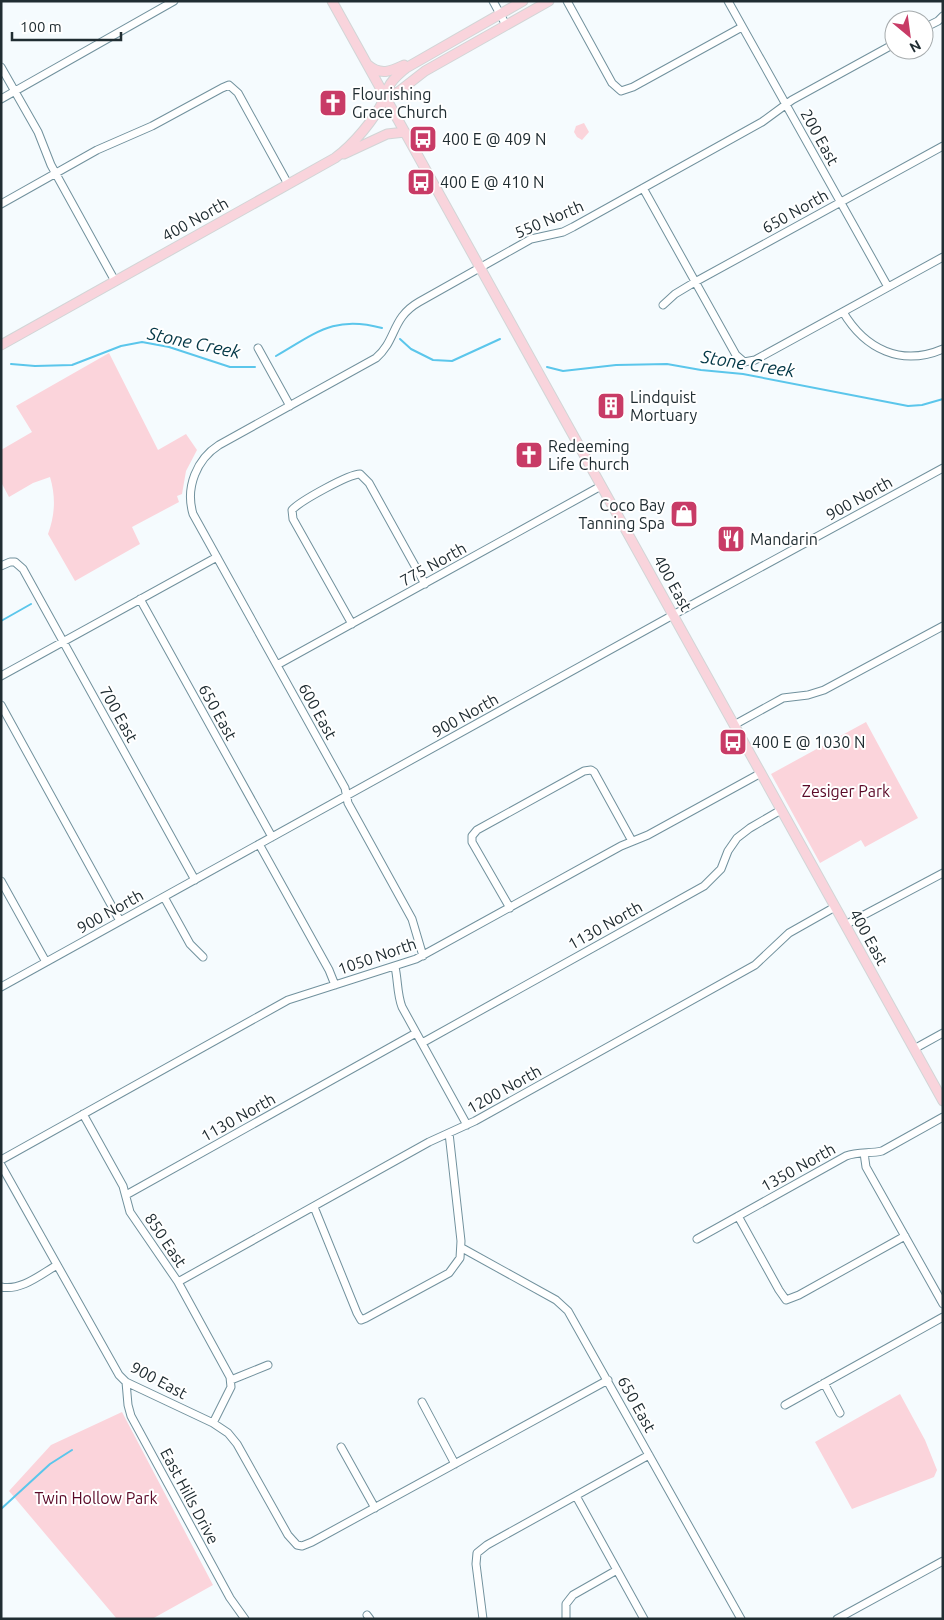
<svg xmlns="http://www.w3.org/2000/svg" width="944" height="1620" font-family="Ubuntu,sans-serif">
	<rect width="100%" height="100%" fill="#f5fbfe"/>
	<path fill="#fbd4db" d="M584 123 589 132 582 140 577 137 574 132 576 126Z
		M109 353 158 450 186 434 197 450 186 471 182 494 177 496 179 502 132 527 140 544 75 581 48 534C55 515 56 497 50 477L33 483 9 497 1 482V450L32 432 16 406Z
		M866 722 918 818 865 847 861 840 820 863 771 774Z
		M900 1394 925 1440 937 1470 934 1477 852 1509 815 1442Z
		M122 1412 213 1585 152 1619H117L9 1491 51 1445Z"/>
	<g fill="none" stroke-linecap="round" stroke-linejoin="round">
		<path stroke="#5bc6eb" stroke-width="2" d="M400 339 411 349 433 360 452 361 500 339
			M276 356C316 333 334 315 382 328
			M11 364 35 366 72 365 121 346 142 342 169 347 230 367H255
			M547 367 563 371 616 365 667 364 701 370 743 374 908 406 922 405 943 399
			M1 621 31 604
			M1 1509 50 1464 72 1450"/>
		<defs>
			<path id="minor" d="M493 1 506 25
				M567 1 612 83 621 91 633 87 742 27
				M728 1 888 287
				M924 28 938 21 943 16
				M1 67 38 132 51 165 115 281
				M1 99 174 1
				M643 188 736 355 744 362 755 360 943 257
				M1 204 97 150 152 126 222 88 229 85 238 93 288 184
				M663 305 675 294 695 282 943 146
				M843 312C865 349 901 367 943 349
				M258 348 290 406
				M1 566 10 562H15L23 569 195 880
				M140 599 272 837
				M352 624 293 519 292 510C300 501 349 474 360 474L369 483 425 584
				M277 665 601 486
				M1 676 217 557
				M1 705 120 921
				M734 725 783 698 808 695 824 690 943 626
				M259 844 329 970 335 985
				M1 881 46 962
				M164 897 190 944 203 957
				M510 908 472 842V836L477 830 584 771 591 770 594 772 632 841
				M845 925 943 873
				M423 956 412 919 348 803 345 788 193 514C185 487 197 459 219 445L376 358C397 340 391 318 419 302L531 239 563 232 573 227 762 122 792 100 894 44
				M395 967C398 980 397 994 402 1007L467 1125
				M1 987 673 615 943 468
				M422 1043 704 886 721 869 728 851 737 838 750 828 781 810
				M914 1049 943 1033
				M83 1114 123 1186 130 1212 178 1282 230 1377 231 1387 213 1423
				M864 1153 866 1167 943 1304
				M1 1160 288 1000 416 959 621 846 648 835 761 773
				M1 1165 119 1375 126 1382 213 1423 228 1433 237 1444 288 1535 297 1545 302 1546 312 1542 608 1380
				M126 1195 416 1033
				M314 1207 357 1313 361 1320 366 1318 449 1273 460 1258 461 1241 449 1133
				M738 1216 779 1290 786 1300 799 1295 905 1236
				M697 1239 846 1156C858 1151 870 1154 882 1151L943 1117
				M462 1248 556 1300 568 1311 741 1619
				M178 1282 429 1142 475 1121 755 965 789 933 835 907
				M1 1287C21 1291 40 1275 57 1265
				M231 1380 268 1365
				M126 1382 128 1405 131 1416 230 1598 245 1619
				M824 1383 840 1413
				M422 1402 455 1464
				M785 1405 943 1317
				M341 1447 375 1508
				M576 1496 644 1619
				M367 1615 370 1619
				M483 1619 476 1564 477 1553 487 1545 649 1455
				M566 1619V1604L573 1595 617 1570
				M837 1619 943 1561"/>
			<path id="major" d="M332 1 943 1101
				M368 65C381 76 391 71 404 65
				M385 97 398 92 425 71 549 1
				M344 154 387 134 405 132
				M1 345 335 158C353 145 375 119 384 99 386 95 386 91 388 88 392 79 399 74 406 68L523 1"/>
		</defs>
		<use href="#minor" stroke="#71919d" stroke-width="9"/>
		<use href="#major" stroke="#d2d5d6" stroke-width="11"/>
		<use href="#minor" stroke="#fff" stroke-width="7"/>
		<use href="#major" stroke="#f9d4dc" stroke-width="9"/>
	</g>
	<defs>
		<symbol id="church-square" viewBox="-11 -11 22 22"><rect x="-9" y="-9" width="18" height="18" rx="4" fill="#c83b66" stroke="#fff"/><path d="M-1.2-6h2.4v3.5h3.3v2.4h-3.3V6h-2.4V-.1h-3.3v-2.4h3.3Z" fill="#fff"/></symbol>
		<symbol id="bus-square" viewBox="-11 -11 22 22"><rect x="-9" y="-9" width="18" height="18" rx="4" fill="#c83b66" stroke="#fff"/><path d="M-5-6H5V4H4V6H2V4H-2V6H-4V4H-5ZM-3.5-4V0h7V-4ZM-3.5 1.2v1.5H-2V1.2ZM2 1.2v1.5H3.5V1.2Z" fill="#fff"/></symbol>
		<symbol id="building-square" viewBox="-11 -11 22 22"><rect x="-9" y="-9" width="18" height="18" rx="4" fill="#c83b66" stroke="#fff"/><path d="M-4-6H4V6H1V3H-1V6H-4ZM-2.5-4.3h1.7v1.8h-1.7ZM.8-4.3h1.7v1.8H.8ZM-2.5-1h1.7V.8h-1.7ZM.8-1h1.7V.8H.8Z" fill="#fff"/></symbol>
		<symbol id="shop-square" viewBox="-11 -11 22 22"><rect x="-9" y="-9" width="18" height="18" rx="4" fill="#c83b66" stroke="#fff"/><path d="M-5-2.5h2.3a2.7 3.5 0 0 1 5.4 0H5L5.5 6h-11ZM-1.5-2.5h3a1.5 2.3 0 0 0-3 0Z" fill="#fff"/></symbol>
		<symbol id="restaurant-square" viewBox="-11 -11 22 22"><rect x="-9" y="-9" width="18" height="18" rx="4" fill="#c83b66" stroke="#fff"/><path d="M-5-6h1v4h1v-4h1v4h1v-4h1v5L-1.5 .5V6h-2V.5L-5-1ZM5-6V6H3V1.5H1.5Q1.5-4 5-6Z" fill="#fff"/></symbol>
	</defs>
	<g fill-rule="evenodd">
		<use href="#church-square" x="317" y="87" width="32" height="32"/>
		<use href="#bus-square" x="407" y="123" width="32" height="32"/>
		<use href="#bus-square" x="405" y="166" width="32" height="32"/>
		<use href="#building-square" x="595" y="390" width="32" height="32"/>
		<use href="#church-square" x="513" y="439" width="32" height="32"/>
		<use href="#shop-square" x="668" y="498" width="32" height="32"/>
		<use href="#restaurant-square" x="715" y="523" width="32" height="32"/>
		<use href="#bus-square" x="717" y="726" width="32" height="32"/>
	</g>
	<g text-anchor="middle" stroke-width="4" stroke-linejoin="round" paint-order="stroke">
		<g font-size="16" fill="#202d32" stroke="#fff" text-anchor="start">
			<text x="352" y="100">Flourishing<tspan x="352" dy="18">Grace Church</tspan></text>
			<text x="442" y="145">400 E @ 409 N</text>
			<text x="440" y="188">400 E @ 410 N</text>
			<text x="630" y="403">Lindquist<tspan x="630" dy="18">Mortuary</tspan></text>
			<text x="548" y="452">Redeeming<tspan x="548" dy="18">Life Church</tspan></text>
			<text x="665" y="511" text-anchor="end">Coco Bay<tspan x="665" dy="18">Tanning Spa</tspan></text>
			<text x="750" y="545">Mandarin</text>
			<text x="752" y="748">400 E @ 1030 N</text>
		</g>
		<g font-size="16" fill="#202d32" stroke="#fff">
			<text transform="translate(820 137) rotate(61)" y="6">200 East</text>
			<text transform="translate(795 211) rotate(-29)" y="6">650 North</text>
			<text transform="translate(195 219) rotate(-29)" y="6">400 North</text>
			<text transform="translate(549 219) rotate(-23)" y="6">550 North</text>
			<text transform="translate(859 498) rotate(-29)" y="6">900 North</text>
			<text transform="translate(433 564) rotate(-29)" y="6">775 North</text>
			<text transform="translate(673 583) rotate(61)" y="6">400 East</text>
			<text transform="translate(318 711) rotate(61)" y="6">600 East</text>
			<text transform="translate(218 712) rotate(61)" y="6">650 East</text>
			<text transform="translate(119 714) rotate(61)" y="6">700 East</text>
			<text transform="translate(465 715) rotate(-29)" y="6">900 North</text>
			<text transform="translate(110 911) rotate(-29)" y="6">900 North</text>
			<text transform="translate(605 925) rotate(-29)" y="6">1130 North</text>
			<text transform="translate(869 937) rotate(61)" y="6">400 East</text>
			<text transform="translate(377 956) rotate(-19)" y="6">1050 North</text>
			<text transform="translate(504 1089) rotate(-29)" y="6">1200 North</text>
			<text transform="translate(238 1117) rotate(-29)" y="6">1130 North</text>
			<text transform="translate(798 1167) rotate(-29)" y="6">1350 North</text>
			<text transform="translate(166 1240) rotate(56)" y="6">850 East</text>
			<text transform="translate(159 1380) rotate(28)" y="6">900 East</text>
			<text transform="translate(637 1404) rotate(61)" y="6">650 East</text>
			<text transform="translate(190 1496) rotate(62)" y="6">East Hills Drive</text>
		</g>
		<g font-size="16" fill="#5a0927" stroke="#fff">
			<text x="846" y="797">Zesiger Park</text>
			<text x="96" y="1504">Twin Hollow Park</text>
		</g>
		<g font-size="18" font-style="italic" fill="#043847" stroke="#fff">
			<text transform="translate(194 343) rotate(12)" y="6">Stone Creek</text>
			<text transform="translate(748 364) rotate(9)" y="6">Stone Creek</text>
		</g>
	</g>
	<rect width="944" height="1620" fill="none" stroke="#202d32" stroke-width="5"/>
	<g transform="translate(909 35) rotate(151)"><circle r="24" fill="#ffffff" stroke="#a6abad"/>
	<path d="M0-4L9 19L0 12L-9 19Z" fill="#c83b66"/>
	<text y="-8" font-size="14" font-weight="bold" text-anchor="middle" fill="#202d32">N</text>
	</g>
	<path d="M12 32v8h109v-8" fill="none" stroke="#202d32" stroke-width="2.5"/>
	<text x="20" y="32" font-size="15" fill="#202d32" stroke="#ffffff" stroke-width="4" paint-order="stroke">100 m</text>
</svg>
